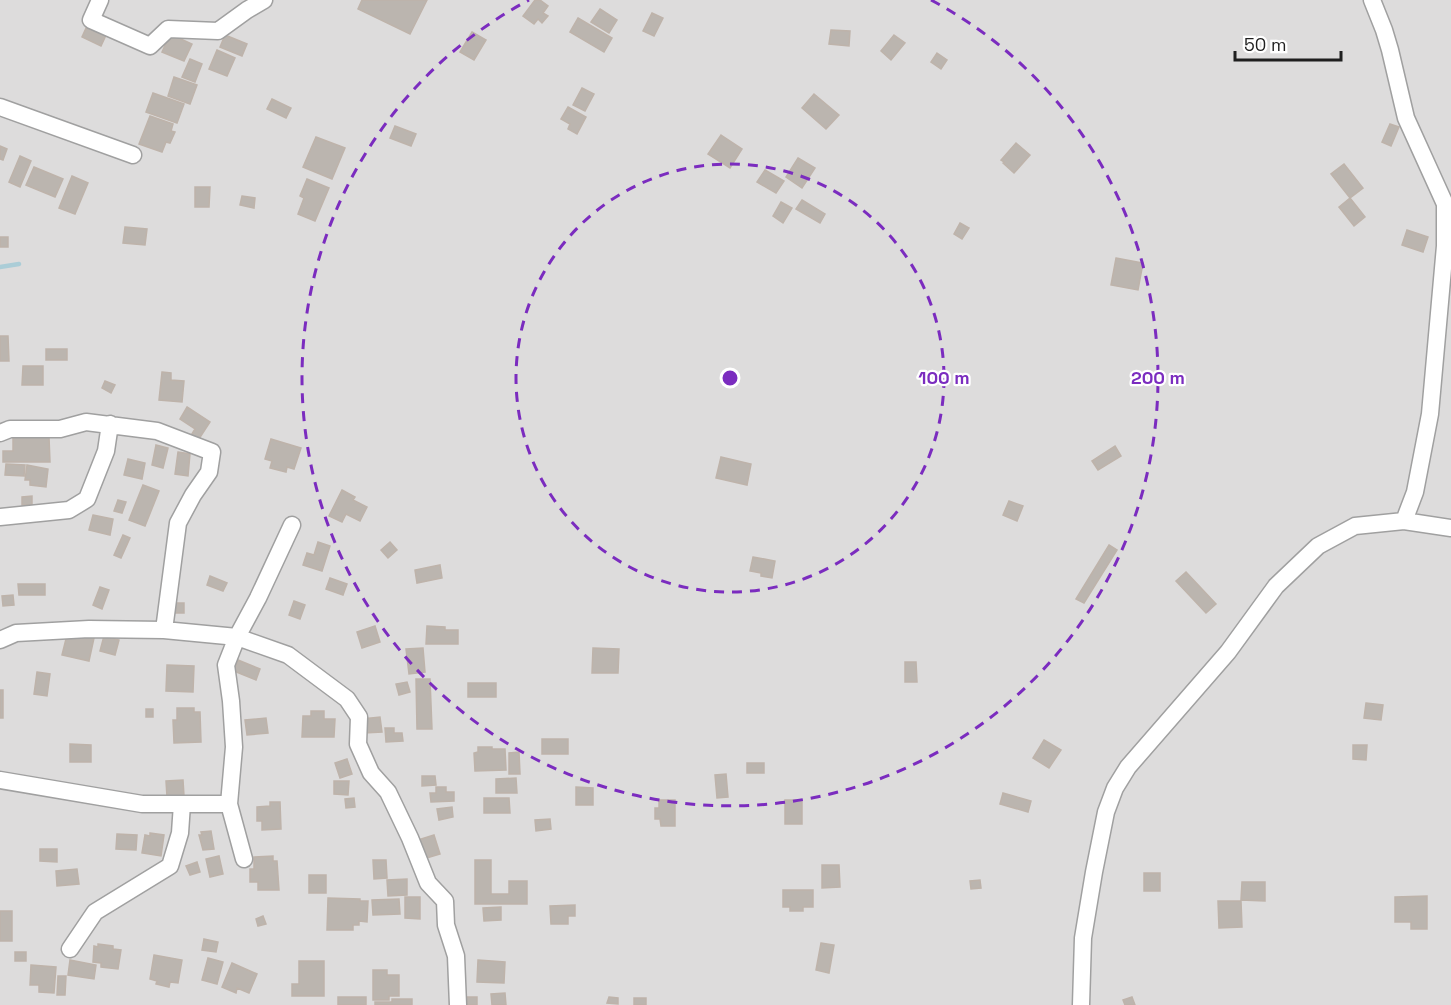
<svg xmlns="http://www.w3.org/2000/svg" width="1451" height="1005" font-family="'Space Grotesk',sans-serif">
	<rect width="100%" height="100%" fill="#eeebe6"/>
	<path fill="#dddcdc" d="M0 0H1451V1005H0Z"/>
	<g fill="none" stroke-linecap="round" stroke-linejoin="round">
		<path stroke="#abcdd7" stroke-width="4.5" d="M0 267 19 264"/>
	</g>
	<path fill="#bbb5af" stroke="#beb3aa" stroke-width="1.5" d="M362 0H427L410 34 358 9Z
		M535 0H540L548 6 543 13 548 16 542 23 538 19 534 24 523 16Z
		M600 9 617 20 609 33 591 22Z
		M652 13 663 18 654 36 643 31Z
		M578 18 612 38 604 52 570 32Z
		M87 26 106 35 101 46 82 37Z
		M831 30 850 31 849 46 829 44Z
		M472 32 486 40 474 60 460 52Z
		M170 34 192 44 184 61 162 52Z
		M225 35 247 44 242 56 220 47Z
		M894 35 905 43 891 60 881 51Z
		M217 50 235 58 227 76 209 69Z
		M937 53 947 60 941 69 931 62Z
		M190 59 202 64 195 82 182 77Z
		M174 77 197 85 190 104 168 96Z
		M582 88 594 94 585 111 573 105Z
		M153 93 184 104 177 123 146 112Z
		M814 94 839 115 826 129 802 108Z
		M272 99 291 108 286 118 267 109Z
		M568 107 586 117 577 134 568 129 570 124 561 119Z
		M150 116 173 124 171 131 175 132 170 143 166 142 162 152 139 144Z
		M1390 124 1399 127 1391 146 1382 142Z
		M395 126 416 134 411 146 390 138Z
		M721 135 742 149 730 168 708 154Z
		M316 137 345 148 332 179 303 167Z
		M1016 143 1030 155 1014 173 1003 163 1004 162 1001 160Z
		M0 146 7 149 3 160 0 159Z
		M20 156 31 161 20 187 9 182Z
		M798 158 815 168 802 188 786 177Z
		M1344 164 1363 188 1350 198 1331 174Z
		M34 167 63 179 55 197 26 185Z
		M765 170 784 181 776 193 757 182Z
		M72 176 88 183 75 214 59 208Z
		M307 179 329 188 315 221 298 214 304 198 300 196Z
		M195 187H210L209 207H195Z
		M242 196 255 198 254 208 240 205Z
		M1350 198 1365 217 1354 226 1339 207Z
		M802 200 825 214 820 223 796 209Z
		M781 202 792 208 783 223 773 216Z
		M960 223 969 228 962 239 954 234Z
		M125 227 147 229 145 245 123 243Z
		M1407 230 1428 237 1423 252 1402 245Z
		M0 237H8V247H0Z
		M1116 258 1143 263 1138 290 1111 285Z
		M0 336H8L9 361H0Z
		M46 349H67V360H46Z
		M23 366H43V385H22Z
		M162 372 171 373V380L184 381 182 402 159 400Z
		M105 381 115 385 111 393 102 388Z
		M187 407 210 422 197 442 190 437 195 429 180 419Z
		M13 437H49L50 462H3V451H13Z
		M271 439 301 448 294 469 287 467 286 472 270 468 272 461 265 459Z
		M156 445 168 448 163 468 152 465Z
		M1115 446 1121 456 1098 470 1092 461Z
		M178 452 190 454 188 476 175 474Z
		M721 457 751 464 747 485 716 478Z
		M128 459 145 463 142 479 124 475Z
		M6 464 25 465 24 476 5 475Z
		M27 465 48 469 46 487 30 485V480H25Z
		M143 485 159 491 145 526 129 520Z
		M342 490 355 497 353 500 367 507 360 521 346 514 342 522 329 516Z
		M32 496V505H22V497Z
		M118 500 126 502 122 513 114 511Z
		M1009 501 1023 506 1017 521 1003 515Z
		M93 515 113 519 110 535 89 530Z
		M123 535 130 538 121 558 114 555Z
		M318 542 330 546 322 571 303 565 307 553 314 555Z
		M390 542 397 550 388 558 381 550Z
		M1109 545 1117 550 1084 603 1076 599Z
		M753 557 775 561 772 578 761 576V573L750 571Z
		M440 565 442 578 417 583 415 570Z
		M1186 572 1216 604 1206 613 1176 581Z
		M210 576 227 583 223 591 207 585Z
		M330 578 347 584 343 595 326 589Z
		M18 584H45V595H19Z
		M100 587 109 590 102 609 93 605Z
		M13 595 14 605 3 606 2 596Z
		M294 601 305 605 300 619 289 615Z
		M175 603H184V613H175Z
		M375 626 380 642 362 648 357 632Z
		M427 626 445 627V630H458V644H426Z
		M67 635 81 638 82 635 94 638 89 661 62 655Z
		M104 636 119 640 115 655 100 651Z
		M423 648 425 672 409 674 406 649Z
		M593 648 619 649 618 673H592Z
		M238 660 260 669 256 680 234 671Z
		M905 662H916L917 682H905Z
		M167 665 194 666 193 692 166 691Z
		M37 672 50 674 47 696 34 694Z
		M416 679H430L432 729H417Z
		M407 682 410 692 399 695 396 684Z
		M468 683H496V697H468Z
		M0 690H3V718H0Z
		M1366 703 1383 705 1381 720 1364 718Z
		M177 708H194V712H200L201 742 174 743 173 720H177Z
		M146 709H153V717H146Z
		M311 711H324V719H335L334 737H302L303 716H311Z
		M380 717 382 732 364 733 362 719Z
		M266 718 268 733 247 735 245 720Z
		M385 728H394V733H402L403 741 386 742Z
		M542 739H568V754H542Z
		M1044 740 1061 750 1049 768 1033 758Z
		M70 744 91 745V762H70Z
		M1353 745H1367L1366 760 1353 759Z
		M478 747H492V749H505L506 770 475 771 474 753 478 752Z
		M519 752 520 774H509V753Z
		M347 759 352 774 340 778 335 763Z
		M747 763H764V773H747Z
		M726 774 728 797 717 798 715 775Z
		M422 776H435L436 785 422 786Z
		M516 778 517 793H496V779Z
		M183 780 184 796 167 797 166 781Z
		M334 781H349L348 795 334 794Z
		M436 787H446V792H454V801L431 802 430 793H436Z
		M576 787 593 788V805H576Z
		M1003 793 1031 801 1028 812 1000 804Z
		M354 798 355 807 346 808 345 799Z
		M484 798H509L510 813H484Z
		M659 800H675V826H661L660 819H655V808H659Z
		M785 800H802V824H785Z
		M270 802H280L281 829 262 830V821H257V807L270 806Z
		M452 807 453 817 439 820 437 809Z
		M550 819 551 829 536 831 535 820Z
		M211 831 214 849 203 850 199 835H202L201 832Z
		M150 833 164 835 161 856 142 853 145 835 150 836Z
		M117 834 137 835 136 850 116 849Z
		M434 835 440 854 423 859 418 840Z
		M40 849H57V862L40 861Z
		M219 856 223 874 210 877 206 859Z
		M273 856V861H277L279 890H258V882H250V869H254V857Z
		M373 860H386L387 878 374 879Z
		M475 860H491V894H509V881H527V904H475Z
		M197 862 200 872 190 875 186 866Z
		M822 865H839L840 887 822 888Z
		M77 869 79 884 57 886 56 871Z
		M1144 873H1160V891H1144Z
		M309 875H326V893H309Z
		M407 879V895L388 896 387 880Z
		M980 880 981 888 971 889 970 881Z
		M1242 882H1265V901L1241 900Z
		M783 890H813V907H803V911H790V907H783Z
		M1427 896V929H1411V922H1395V897Z
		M405 897H420V919L405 918Z
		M328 898 360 899V901H368L367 922 359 921V925H353V930H327Z
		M399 899 400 914 373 915 372 900Z
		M1218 901H1241L1242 927 1219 928Z
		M575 905V916H568V924H551L550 906Z
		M501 907V920L484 921 483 908Z
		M0 911H12V941H0Z
		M263 916 266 924 258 926 256 919Z
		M204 939 218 942 216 952 202 950Z
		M821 943 834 945 829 973 816 970Z
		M98 944 113 946V949L121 950 118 969 101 967V963L93 962 94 946 98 947Z
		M15 952H26V961H15Z
		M154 955 182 960 178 983 170 982 169 987 156 984 157 981 150 979Z
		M208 958 223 962 217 984 202 980Z
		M70 960 96 965 94 979 68 975Z
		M478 960 505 962 504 983 477 982Z
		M299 961H324V996H292V984H299Z
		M232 963 257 974 249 993 237 988 236 993 222 987Z
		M31 965 56 967 54 993 39 992V985H30Z
		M373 970H387V975H399V996H389V1000H373Z
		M58 976H66L65 995H57Z
		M505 993 506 1005H492L491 994Z
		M338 997H366V1005H338Z
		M466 997H477V1005H467Z
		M609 997 618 998V1004L607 1003Z
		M1132 997 1135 1005H1125L1123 1000Z
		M634 998H646V1005H634Z
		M392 999H412V1005H375V1002H392Z"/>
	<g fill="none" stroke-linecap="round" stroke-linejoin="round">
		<defs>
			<path id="minor" d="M100 0 91 20 150 46 168 29 218 31 247 10 264 0
				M1372 0 1384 30 1390 50 1406 118 1445 204V246L1430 414 1415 492 1404 521
				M0 107 133 155
				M0 433 10 429H60L86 422 157 431 212 452 209 472 193 495 178 523 164 630
				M0 517 69 510 87 499 106 451 110 424
				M0 640 16 633 89 629 164 630 237 637 288 655 347 699 359 717 358 744 371 773 388 792 410 838 428 883 445 901 446 925 456 956 458 1005
				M0 780 142 804H229
				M244 859 229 804 234 747 231 701 226 665 237 637 258 598 292 525
				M70 949 95 912 170 866 180 833 182 804
				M1081 1005 1083 938 1094 872 1106 812 1115 788 1128 767 1228 652 1276 586 1318 546 1355 526 1404 521 1451 528"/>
		</defs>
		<use href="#minor" stroke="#a0a0a0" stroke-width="19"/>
		<use href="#minor" stroke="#fff" stroke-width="16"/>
	</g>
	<g fill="none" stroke="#7b2cbf" stroke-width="3" stroke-dasharray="10 8">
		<circle cx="730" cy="378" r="214"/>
		<path d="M931 0A428 428 0 1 1 529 0"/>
	</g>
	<circle cx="730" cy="378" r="9" fill="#7b2cbf" stroke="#fff" stroke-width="3"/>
	<g font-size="18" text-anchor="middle" font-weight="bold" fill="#7b2cbf" stroke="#fff" stroke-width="4.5" stroke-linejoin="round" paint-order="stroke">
		<text x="944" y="384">100 m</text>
		<text x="1158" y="384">200 m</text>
	</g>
	<path d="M1235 51v9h106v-9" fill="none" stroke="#1f1f1f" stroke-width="3"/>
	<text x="1244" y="51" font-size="18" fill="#1f1f1f" stroke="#ffffff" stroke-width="4.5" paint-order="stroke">50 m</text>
</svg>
